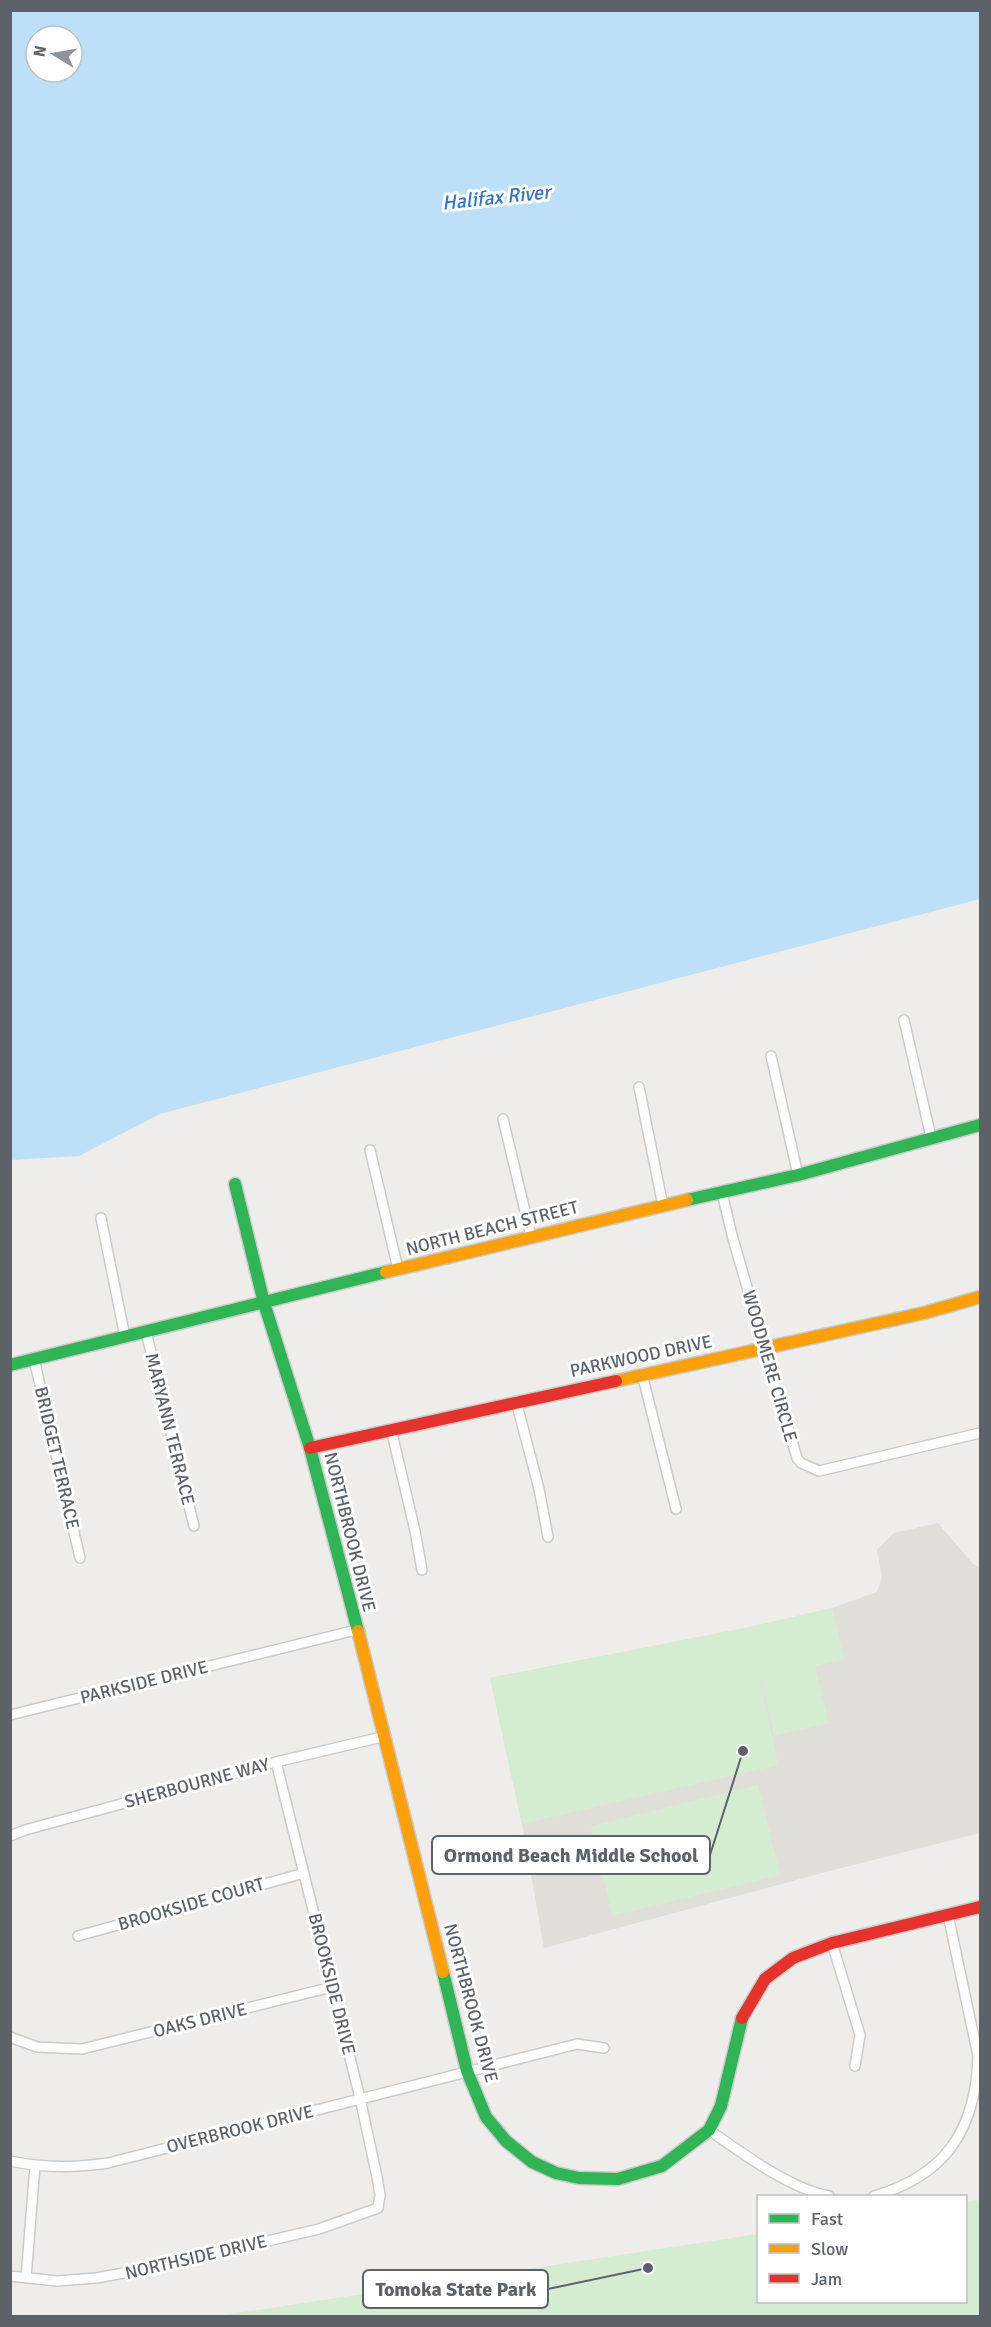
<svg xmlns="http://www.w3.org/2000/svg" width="991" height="2327" font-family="Signika,sans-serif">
	<rect width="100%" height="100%" fill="#eeede9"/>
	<path fill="#e0ded8" d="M938 1523 973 1564 980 1567V1833L826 1872 544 1948 522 1824 490 1678 750 1627 832 1608 877 1592 882 1577 877 1550 894 1533Z"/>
	<path fill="#d5ecd2" d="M832 1608 844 1659 815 1666 829 1723 774 1736 757 1662 778 1765 522 1824 490 1678 750 1627Z
		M758 1785 780 1875 612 1916 591 1826Z
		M980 2200V2316H217L758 2234V2302H966V2202Z"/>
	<path fill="#bde0f8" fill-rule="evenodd" d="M11 10 980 11V899L160 1114 79 1156 11 1160ZM36 36H72V72H36Z"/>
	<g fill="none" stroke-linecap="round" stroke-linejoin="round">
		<defs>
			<path id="street" d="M904 1020 931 1137
				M771 1056 798 1175
				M639 1087 663 1206
				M503 1119 531 1236
				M370 1150 398 1269
				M722 1193 733 1239 797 1458 801 1463 819 1471 980 1433
				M101 1218 125 1337
				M146 1332 194 1526
				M34 1359 80 1558
				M642 1374 676 1509
				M516 1401 539 1489 548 1537
				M391 1429 415 1531 422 1570
				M10 1715 356 1630
				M10 1836 25 1830 276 1762 386 1736
				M78 1936 304 1873
				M832 1943 860 2035 855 2066
				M10 2037 37 2047 82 2049 332 1987
				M709 2130C742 2153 790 2189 829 2196
				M10 2161C43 2168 74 2168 108 2163L577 2044 604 2048
				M874 2196C945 2176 976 2130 978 2056L948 1915
				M10 2276 57 2281 96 2278 152 2268 319 2229 378 2208 380 2195 377 2177 360 2098 276 1762
				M26 2278 35 2166"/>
			<path id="fast" d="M235 1184 264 1303 310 1448 358 1631
				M687 1200 798 1175 980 1125
				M10 1365 386 1272
				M443 1972 467 2071 486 2117 506 2141 532 2162 556 2173 579 2178 618 2179 662 2166 709 2130 721 2106 742 2018"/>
			<path id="slow" d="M386 1272 687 1200
				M616 1381 924 1313 980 1297
				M358 1631 443 1972"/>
			<path id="jam" d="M310 1448 616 1381
				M742 2018 765 1979 793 1958 832 1943 980 1907"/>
		</defs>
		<use href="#street" stroke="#cbcbcb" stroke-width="12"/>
		<use href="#fast" stroke="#c9caca" stroke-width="15"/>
		<use href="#slow" stroke="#c9caca" stroke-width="15"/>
		<use href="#jam" stroke="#c9caca" stroke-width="15"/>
		<use href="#street" stroke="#fcfcfc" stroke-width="9"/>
		<use href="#fast" stroke="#30b455" stroke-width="12"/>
		<use href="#slow" stroke="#ff9f0a" stroke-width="12"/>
		<use href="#jam" stroke="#e5322d" stroke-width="12"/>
	</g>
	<g text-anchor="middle" stroke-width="6" stroke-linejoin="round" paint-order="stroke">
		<g font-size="18" fill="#5d6268" stroke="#fff">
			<text transform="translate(492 1228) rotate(-14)" y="6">NORTH BEACH STREET</text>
			<text transform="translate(641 1356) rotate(-12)" y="6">PARKWOOD DRIVE</text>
			<text transform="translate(770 1366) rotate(74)" y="6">WOODMERE CIRCLE</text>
			<text transform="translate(170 1429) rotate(76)" y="6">MARYANN TERRACE</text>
			<text transform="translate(57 1458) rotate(77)" y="6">BRIDGET TERRACE</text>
			<text transform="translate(350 1532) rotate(76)" y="6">NORTHBROOK DRIVE</text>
			<text transform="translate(144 1682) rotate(-14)" y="6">PARKSIDE DRIVE</text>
			<text transform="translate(197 1783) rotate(-15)" y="6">SHERBOURNE WAY</text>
			<text transform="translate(191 1904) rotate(-16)" y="6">BROOKSIDE COURT</text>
			<text transform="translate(332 1984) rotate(76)" y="6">BROOKSIDE DRIVE</text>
			<text transform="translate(471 2003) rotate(75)" y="6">NORTHBROOK DRIVE</text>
			<text transform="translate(200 2020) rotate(-14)" y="6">OAKS DRIVE</text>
			<text transform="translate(240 2129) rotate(-14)" y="6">OVERBROOK DRIVE</text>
			<text transform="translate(196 2257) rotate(-13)" y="6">NORTHSIDE DRIVE</text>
		</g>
		<g font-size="20" font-style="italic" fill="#3676b4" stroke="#fff">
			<text transform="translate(496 197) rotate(-6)" y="7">Halifax River</text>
		</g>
	</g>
	<path fill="none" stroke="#5d6268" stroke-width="2" d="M743 1751L710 1855M648 2268L548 2289"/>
	<g fill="#5d6268" stroke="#fff" stroke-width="2">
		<circle cx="743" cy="1751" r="6"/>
		<circle cx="648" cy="2268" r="6"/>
	</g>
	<g fill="#fff" stroke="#5d6268" stroke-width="2">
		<rect x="432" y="1836" width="278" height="38" rx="6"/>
		<rect x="363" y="2270" width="185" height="38" rx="6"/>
	</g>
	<g font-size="20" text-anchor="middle" font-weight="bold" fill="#5d6268">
		<text x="571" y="1862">Ormond Beach Middle School</text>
		<text x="456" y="2296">Tomoka State Park</text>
	</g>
	<rect width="991" height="2327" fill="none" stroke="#5d6268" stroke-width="24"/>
	<rect x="757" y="2195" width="210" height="108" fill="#ffffff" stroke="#bec0c3" stroke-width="1.5"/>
	<rect x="769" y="2214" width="30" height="9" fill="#30b455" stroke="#bec0c3" stroke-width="1.5"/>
	<text x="811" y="2225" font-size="18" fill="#5d6268">Fast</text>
	<rect x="769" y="2244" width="30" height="9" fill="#ff9f0a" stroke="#bec0c3" stroke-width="1.5"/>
	<text x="811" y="2255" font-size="18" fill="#5d6268">Slow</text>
	<rect x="769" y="2274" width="30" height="9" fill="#e5322d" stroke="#bec0c3" stroke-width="1.5"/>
	<text x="811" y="2285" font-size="18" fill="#5d6268">Jam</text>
	<g transform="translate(54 54) rotate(281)"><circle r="28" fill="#ffffff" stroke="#bec0c3" stroke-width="1.5"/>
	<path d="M0-4.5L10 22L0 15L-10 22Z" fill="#909395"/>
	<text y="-9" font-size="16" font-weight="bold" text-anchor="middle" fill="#5d6268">N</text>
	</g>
</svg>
